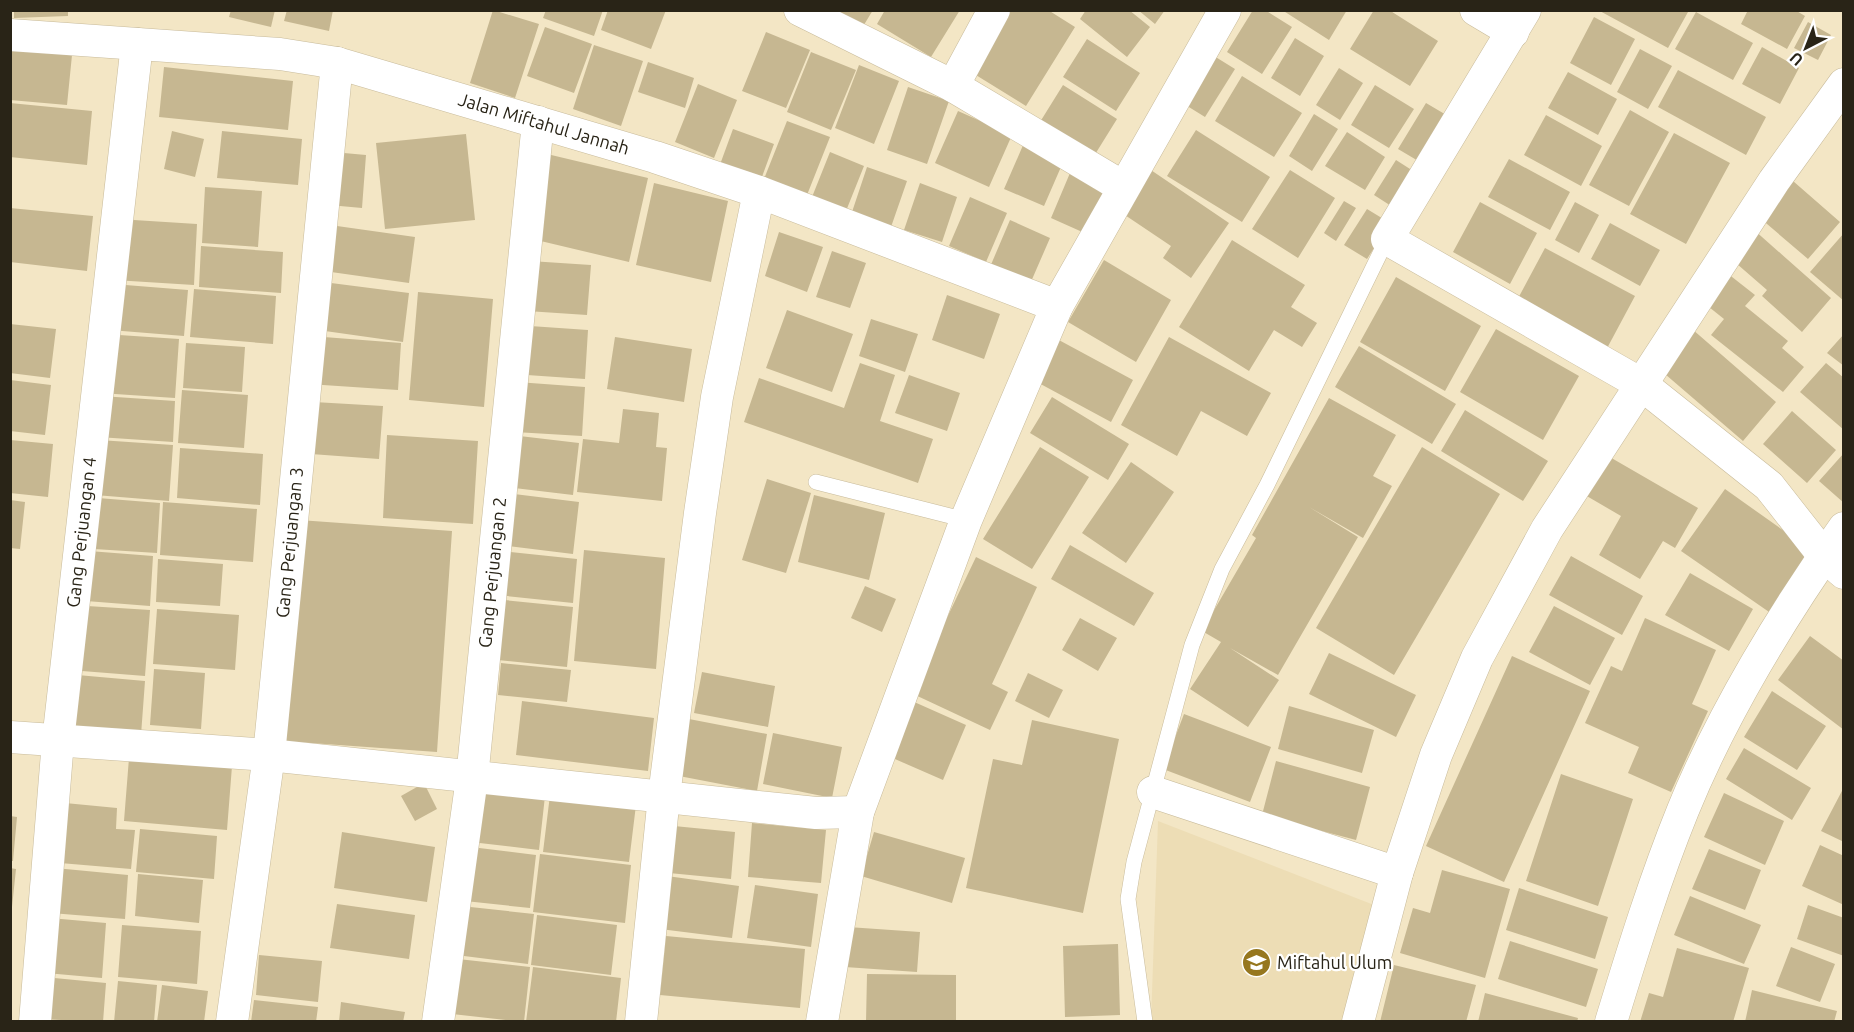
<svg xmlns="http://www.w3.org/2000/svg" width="1854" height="1032" font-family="Ubuntu,sans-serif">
	<rect width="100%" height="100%" fill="#f3e6c5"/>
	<path fill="#edddb5" d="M1158 821 1374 905 1344 1021 1151 1022Z"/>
	<path fill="#c6b791" d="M14 10H68V16L14 18Z
		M231 10H275L271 27 229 17Z
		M287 10H333L329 31 284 21Z
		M493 10 539 24 515 98 470 83Z
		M546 10H603L594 36 543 18Z
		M608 10H666L651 49 601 30Z
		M835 10H873L862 28Z
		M885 10H960L931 57 877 24Z
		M1009 10H1048L1075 27 1026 106 971 72Z
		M1086 10H1129L1150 27 1127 57 1080 19Z
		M1138 10H1165L1155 24Z
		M1253 10H1265L1292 27 1262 74 1227 52Z
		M1282 10H1347L1329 40Z
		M1374 10H1389L1438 41 1410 86 1350 49Z
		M1598 10H1684L1688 12 1668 48Z
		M1748 10H1795L1805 16 1787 49 1741 24Z
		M1696 12 1753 43 1733 80 1675 49Z
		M1594 17 1635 39 1611 85 1570 63Z
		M1808 22 1831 35 1818 60 1794 48Z
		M545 27 592 44 574 93 527 76Z
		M766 32 810 50 786 108 742 91Z
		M1295 38 1324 56 1300 96 1271 78Z
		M1087 39 1140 73 1116 111 1063 77Z
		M594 45 643 61 621 126 573 109Z
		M1762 47 1799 68 1780 104 1742 84Z
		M10 48 72 55 67 105 10 100Z
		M1640 49 1672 66 1648 109 1617 92Z
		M811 52 856 70 831 130 787 112Z
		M1214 56 1235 69 1205 117 1184 104Z
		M648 62 694 78 685 108 638 92Z
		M859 65 899 81 874 144 835 128Z
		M164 67 293 81 288 130 159 117Z
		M1339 68 1363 83 1340 120 1316 105Z
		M1678 70 1766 117 1746 155 1658 107Z
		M1568 72 1617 99 1598 135 1548 108Z
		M1242 76 1302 113 1274 157 1215 121Z
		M698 84 737 100 714 158 675 142Z
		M1063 85 1117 119 1094 156 1040 122Z
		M1375 85 1414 109 1389 148 1351 125Z
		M908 87 949 101 927 164 887 150Z
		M10 103 92 111 87 165 10 157Z
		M1426 103 1448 116 1420 162 1398 149Z
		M1630 110 1669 132 1629 206 1589 185Z
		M958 111 1012 135 989 187 935 163Z
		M1314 114 1338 129 1312 171 1289 156Z
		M1546 115 1602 146 1581 186 1524 155Z
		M787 121 830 137 807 195 764 179Z
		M733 129 774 144 759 185 718 170Z
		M1196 130 1270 177 1242 222 1167 176Z
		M172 131 204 139 195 177 164 169Z
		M222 131 302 139 298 185 217 178Z
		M1347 132 1385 157 1365 190 1325 166Z
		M1674 133 1730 163 1686 244 1630 214Z
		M466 134 475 220 385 229 376 143Z
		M1024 143 1064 160 1044 206 1004 189Z
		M333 152 366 155 362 208 329 205Z
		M830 152 864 166 846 211 812 197Z
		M547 154 648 178 629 262 528 238Z
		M1509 159 1570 192 1550 230 1488 197Z
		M1396 160 1421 176 1399 211 1374 195Z
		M1142 164 1229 223 1191 278 1163 258 1171 246 1113 207Z
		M867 167 907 181 891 227 852 212Z
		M1290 170 1335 198 1298 258 1252 229Z
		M1070 173 1108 190 1089 235 1051 218Z
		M1793 181 1840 222 1808 259 1760 218Z
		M654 183 728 201 711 282 636 265Z
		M920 183 957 197 942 242 904 230Z
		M205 187 262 191 258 247 202 243Z
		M970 197 1007 213 986 262 949 246Z
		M1344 201 1356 208 1336 241 1324 233Z
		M1480 202 1537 233 1510 284 1453 252Z
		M1575 202 1599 215 1579 253 1555 240Z
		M10 208 93 216 87 271 10 262Z
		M1367 209 1390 223 1367 259 1344 245Z
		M118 219 197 224 194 285 114 280Z
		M1010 220 1050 238 1030 284 990 267Z
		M1610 223 1660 250 1640 286 1591 259Z
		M337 226 415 237 409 283 331 272Z
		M1753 229 1831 298 1802 332 1762 296 1767 290 1729 257Z
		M779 232 823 247 807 292 765 276Z
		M1844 233V301L1810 272Z
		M1232 240 1305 285 1291 307 1317 323 1302 347 1274 330 1249 371 1179 327Z
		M201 246 283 252 281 293 199 287Z
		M1545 248 1635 296 1605 352 1515 304Z
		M832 251 866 263 850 308 816 297Z
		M1104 260 1171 300 1136 362 1068 322Z
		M530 261 591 265 587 315 527 311Z
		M1727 273 1755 295 1745 306 1788 341 1782 348 1804 367 1783 392 1711 335 1724 319 1704 303Z
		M1396 277 1481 326 1445 391 1360 342Z
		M331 283 409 293 403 342 325 331Z
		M113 284 188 290 184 336 110 330Z
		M194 289 276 296 273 344 190 337Z
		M418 292 493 299 484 407 409 400Z
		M947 295 1000 314 984 359 932 340Z
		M787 310 853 334 832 392 766 368Z
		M871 319 918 334 905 372 859 356Z
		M10 324 56 329 50 378 10 373Z
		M530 326 588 330 585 379 527 375Z
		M1496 329 1579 376 1543 440 1460 392Z
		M1692 329 1776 402 1743 441 1658 368Z
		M104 334 179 339 175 398 100 393Z
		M1844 334V366L1827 353Z
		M311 336 401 343 398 390 308 384Z
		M615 337 692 349 684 402 607 389Z
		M1169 337 1271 393 1247 436 1201 411 1177 456 1121 425Z
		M1057 339 1133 380 1111 422 1035 381Z
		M186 343 245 347 242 392 183 388Z
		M1359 346 1456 404 1432 444 1335 387Z
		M860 363 895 375 880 421 933 439 918 483 744 422 759 378 844 408Z
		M1826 363 1844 378V430L1800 392Z
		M909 375 960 393 947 431 895 413Z
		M10 380 51 385 45 435 10 431Z
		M517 382 585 387 582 436 515 432Z
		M182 390 248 395 244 448 178 443Z
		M101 396 175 401 173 442 98 437Z
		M1052 397 1129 444 1108 480 1030 433Z
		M1329 398 1396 435 1373 476 1392 486 1363 538 1309 507 1358 537 1278 675 1230 648 1279 680 1248 727 1190 689 1221 642 1202 631 1256 538 1252 535Z
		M314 402 383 406 379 459 311 454Z
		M623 409 659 413 656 447 667 448 662 501 577 492 583 439 619 443Z
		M1465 410 1548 461 1523 501 1441 451Z
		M1792 411 1836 450 1807 483 1763 444Z
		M387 435 478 441 473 524 383 518Z
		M511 435 579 443 573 495 505 487Z
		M10 440 53 444 48 497 10 493Z
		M99 440 173 445 169 501 95 495Z
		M1040 447 1089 477 1032 569 983 539Z
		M1422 447 1500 494 1394 675 1316 628Z
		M180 448 263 454 260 505 177 498Z
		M1844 453V503L1819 481Z
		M1608 456 1698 508 1675 548 1663 541 1640 579 1599 555 1621 516 1585 495Z
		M1131 462 1174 492 1126 563 1082 533Z
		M767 479 811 493 786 573 742 560Z
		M1725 489 1815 553 1772 614 1681 551Z
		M507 493 579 502 573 554 501 545Z
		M814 495 885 513 869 580 798 562Z
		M98 498 160 503 157 553 94 549Z
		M10 500 25 502 20 549 10 548Z
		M163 502 257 509 253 562 160 555Z
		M299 520 452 531 437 752 283 741Z
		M1070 545 1154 593 1134 626 1051 579Z
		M584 550 665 558 656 669 574 661Z
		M89 551 153 556 150 606 86 601Z
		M502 551 577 559 573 603 497 595Z
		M1571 556 1643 596 1622 635 1549 595Z
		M976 557 1037 587 992 684 1008 692 990 730 911 693Z
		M158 559 223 564 220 606 156 602Z
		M1690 573 1753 609 1729 651 1665 615Z
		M865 586 896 599 882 632 851 618Z
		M494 599 573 607 567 667 488 659Z
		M87 606 150 610 145 676 82 671Z
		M1554 606 1615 638 1590 685 1529 652Z
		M157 609 239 615 235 670 153 664Z
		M1080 618 1117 638 1098 671 1062 650Z
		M1645 618 1716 650 1692 704 1708 711 1671 792 1628 773 1639 747 1585 723 1611 666 1622 671Z
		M1810 636 1844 661V730L1778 680Z
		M1329 653 1416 695 1396 737 1309 694Z
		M1512 656 1590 691 1504 882 1426 846Z
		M501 663 571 670 567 702 498 695Z
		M154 669 205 673 201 729 150 725Z
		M702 672 775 686 768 727 694 713Z
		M1028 673 1063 690 1049 718 1015 701Z
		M66 674 145 681 141 735 62 729Z
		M1772 691 1826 726 1797 770 1744 737Z
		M522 701 654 718 648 771 516 755Z
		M912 701 966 725 943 780 888 756Z
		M1289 706 1374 730 1362 773 1278 749Z
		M1184 714 1271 747 1250 802 1163 769Z
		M689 719 767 734 757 791 679 776Z
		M1032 720 1119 739 1083 913 966 888 993 759 1022 765Z
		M773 733 842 747 832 798 763 784Z
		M1744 748 1811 788 1792 820 1726 779Z
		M129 758 232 766 227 830 124 821Z
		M1276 761 1370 787 1356 840 1262 815Z
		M1561 774 1633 799 1598 906 1526 881Z
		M424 783 437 809 415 821 401 796Z
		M1844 787V842L1821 831Z
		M477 788 545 796 539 850 471 842Z
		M1724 793 1784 821 1765 865 1704 837Z
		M550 795 636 805 629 862 543 852Z
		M65 803 117 808 116 829 135 830 131 869 60 863Z
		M10 816 17 817 13 861H10Z
		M752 823 826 830 821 883 748 877Z
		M674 826 735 832 731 879 669 873Z
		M140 829 217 836 214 879 136 872Z
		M342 832 435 847 427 902 334 888Z
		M874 832 965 858 952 903 861 876Z
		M1820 845 1844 856V905L1802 886Z
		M471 847 536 855 530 908 465 901Z
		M1709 849 1761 870 1745 910 1692 889Z
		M540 854 631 865 625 923 533 912Z
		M10 868 16 869 12 907H10Z
		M55 868 128 875 125 919 51 913Z
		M1442 870 1510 889 1485 978 1400 953 1413 908 1430 913Z
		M138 874 203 880 199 923 135 916Z
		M667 876 739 886 732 938 660 929Z
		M755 885 818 894 811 947 747 938Z
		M1519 888 1608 917 1595 959 1506 930Z
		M1690 896 1761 925 1744 964 1674 935Z
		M337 904 415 915 409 959 330 948Z
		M1808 905 1844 918V956L1797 939Z
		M461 906 534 914 528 964 456 955Z
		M537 915 617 925 611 975 531 965Z
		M50 918 106 923 102 978 46 973Z
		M122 925 201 931 197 984 118 977Z
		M848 927 920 932 917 972 845 967Z
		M666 936 805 949 800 1008 660 995Z
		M1510 941 1598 969 1586 1007 1498 979Z
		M1118 944 1120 1015 1065 1017 1063 946Z
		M1791 947 1835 964 1820 1002 1776 986Z
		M1677 948 1749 968 1733 1022H1640L1649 993 1663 997Z
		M259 955 322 961 318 1002 256 995Z
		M458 959 530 967 524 1022 452 1014Z
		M1394 965 1476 985 1466 1022H1380Z
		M533 967 621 978 616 1022H526Z
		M867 974 956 975V1022H866Z
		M44 977 106 983 103 1022 40 1019Z
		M118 981 157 985 154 1022H114Z
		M162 985 208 991 204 1022H157Z
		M1752 990 1837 1011 1834 1022H1745Z
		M1485 993 1578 1018 1577 1022H1478Z
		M254 1000 318 1007 316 1022H251Z
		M341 1002 405 1012 403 1022H339Z"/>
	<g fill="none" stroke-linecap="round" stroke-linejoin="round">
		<defs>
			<path id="lane" d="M816 482 966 520
				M1145 1022 1128 899 1134 862 1192 645 1222 569 1267 485 1387 239"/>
			<g id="street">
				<path d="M800 10 953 86 1123 187"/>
				<path d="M1476 10 1513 32"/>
				<path d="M1525 10 1387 239 1641 384 1769 486 1824 556 1844 573"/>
				<path id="s1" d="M10 35 280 54 337 63 655 157 759 192 1057 306"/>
				<path d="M953 86 994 10"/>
				<path d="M10 737 269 755 816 813 858 812"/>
				<path d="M1153 792 1397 873"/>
				<path id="s2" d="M35 1022 58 741 137 44"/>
				<path id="s3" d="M232 1022 269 755 337 63"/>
				<path id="s4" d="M438 1022 472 778 538 122"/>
				<path d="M641 1022 664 796 700 513 717 397 759 192"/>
				<path d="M822 1022 858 812 966 520 1057 306 1225 10"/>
				<path d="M1358 1022 1397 873 1436 755 1477 658 1547 529 1774 181 1844 84"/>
				<path d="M1611 1022C1633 950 1655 879 1683 810 1722 714 1784 612 1844 528"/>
			</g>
		</defs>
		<use href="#lane" stroke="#c8bb9b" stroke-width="16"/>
		<use href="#street" stroke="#c8bb9b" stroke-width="33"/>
		<use href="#lane" stroke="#fff" stroke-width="15"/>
		<use href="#street" stroke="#fff" stroke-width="32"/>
	</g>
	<defs>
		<symbol id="school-disc" viewBox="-11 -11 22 22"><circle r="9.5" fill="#96771f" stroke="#fff"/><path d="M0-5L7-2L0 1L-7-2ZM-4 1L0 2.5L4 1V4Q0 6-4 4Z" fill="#fff"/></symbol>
	</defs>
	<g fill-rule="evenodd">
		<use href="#school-disc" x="1240" y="946" width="33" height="33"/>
	</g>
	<g text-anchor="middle" stroke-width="4.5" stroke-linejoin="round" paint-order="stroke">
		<g font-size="18" fill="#292417" stroke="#fff">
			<text dy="6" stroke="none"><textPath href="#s1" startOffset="544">Jalan Miftahul Jannah</textPath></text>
			<text dy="6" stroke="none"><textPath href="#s2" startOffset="492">Gang Perjuangan 4</textPath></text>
			<text dy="6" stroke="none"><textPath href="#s3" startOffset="483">Gang Perjuangan 3</textPath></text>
			<text dy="6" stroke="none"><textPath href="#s4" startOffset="453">Gang Perjuangan 2</textPath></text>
		</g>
		<g font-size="18" fill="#292417" stroke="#fff" text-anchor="start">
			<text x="1277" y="969">Miftahul Ulum</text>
		</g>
	</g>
	<rect width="1854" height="1032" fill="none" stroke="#292417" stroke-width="24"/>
	<g transform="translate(1806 48) rotate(222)" stroke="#ffffff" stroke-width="4.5" paint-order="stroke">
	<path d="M0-4.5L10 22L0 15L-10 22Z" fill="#292417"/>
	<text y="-9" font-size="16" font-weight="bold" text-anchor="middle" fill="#292417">U</text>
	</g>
</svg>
